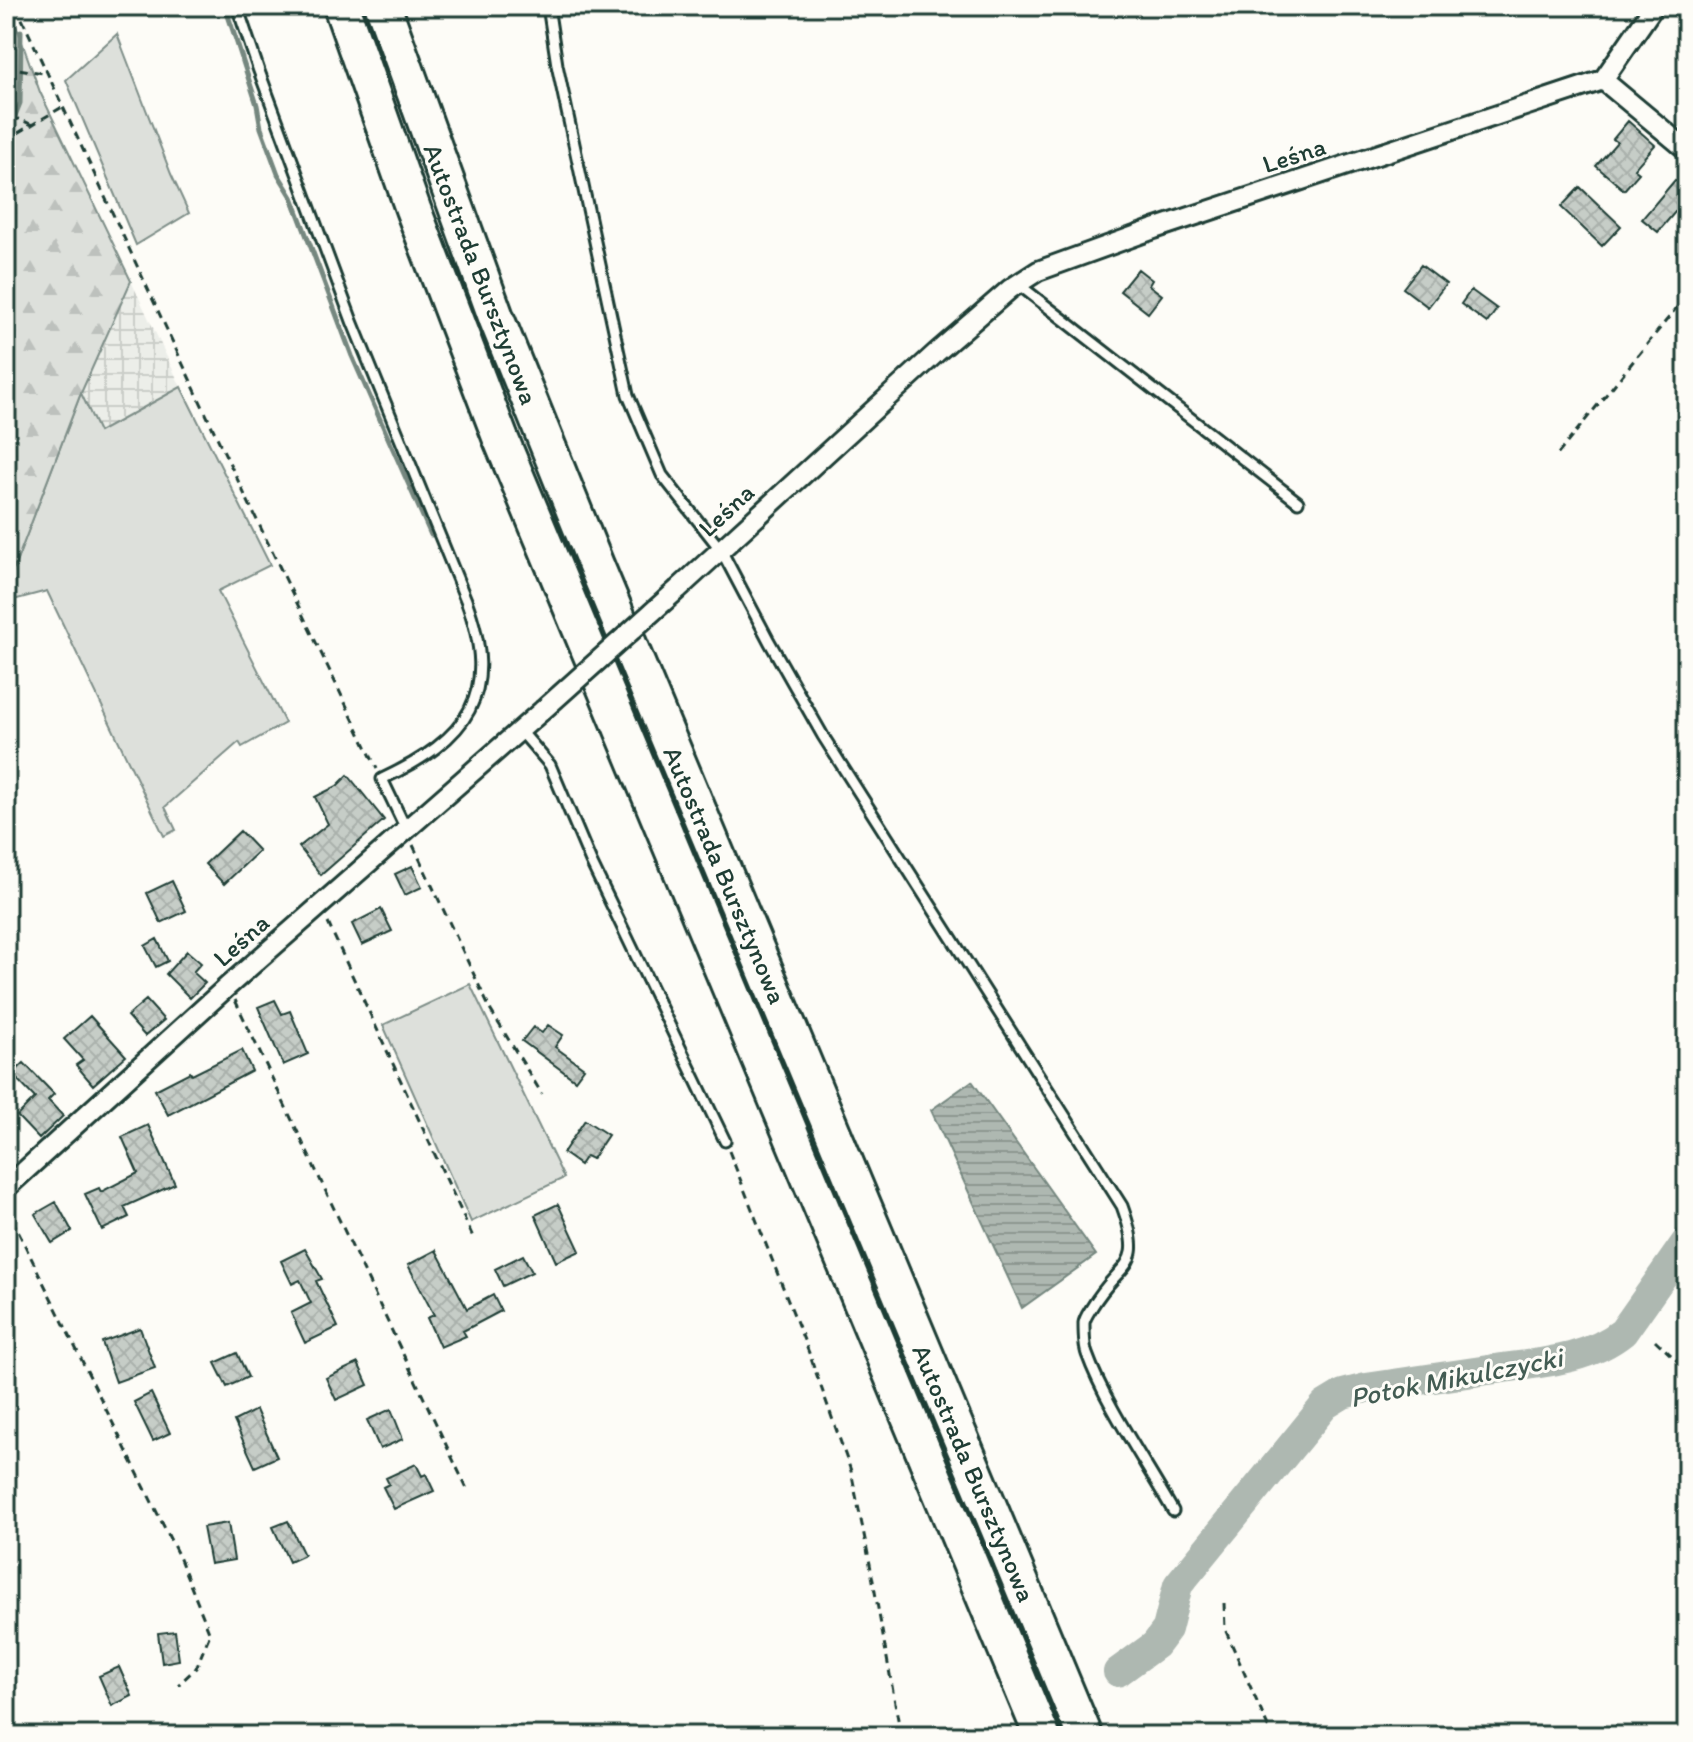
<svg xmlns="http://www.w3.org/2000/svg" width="1693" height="1742" font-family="Itim,sans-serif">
	<defs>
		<pattern id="industrial-grid" width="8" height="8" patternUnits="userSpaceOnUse" patternTransform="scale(2)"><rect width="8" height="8" fill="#eceee9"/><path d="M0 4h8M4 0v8" fill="none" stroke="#cacdc8"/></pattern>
		<pattern id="forest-firs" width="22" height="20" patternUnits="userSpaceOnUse" patternTransform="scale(2)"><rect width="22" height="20" fill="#dde0db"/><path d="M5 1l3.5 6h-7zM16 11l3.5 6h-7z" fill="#bdc1bd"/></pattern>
		<pattern id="water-rules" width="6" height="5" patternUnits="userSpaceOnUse" patternTransform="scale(2)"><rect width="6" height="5" fill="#aeb8b1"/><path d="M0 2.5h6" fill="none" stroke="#8d9791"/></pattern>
		<pattern id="building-cross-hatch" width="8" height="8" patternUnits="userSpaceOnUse" patternTransform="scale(2)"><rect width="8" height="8" fill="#c6cdc7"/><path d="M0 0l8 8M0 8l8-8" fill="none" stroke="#aab1ac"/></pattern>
	</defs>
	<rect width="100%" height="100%" fill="#fdfcf7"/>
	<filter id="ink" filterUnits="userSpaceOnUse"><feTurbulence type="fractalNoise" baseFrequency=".0125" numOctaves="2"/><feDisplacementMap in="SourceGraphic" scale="16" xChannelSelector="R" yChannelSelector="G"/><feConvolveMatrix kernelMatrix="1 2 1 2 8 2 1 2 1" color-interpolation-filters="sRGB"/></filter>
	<g filter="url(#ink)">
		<path fill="url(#industrial-grid)" d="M131 281 181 387 98 432 81 393Z"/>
		<path fill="#dde0db" stroke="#7e8e88" stroke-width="2" d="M117 34 171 174 189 213 136 245 66 80Z
			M181 387 270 565 218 591 285 723 242 747 239 742 165 807 176 830 164 836 47 591 6 602V589L81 393 99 432Z
			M470 984 564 1178 471 1222 383 1025Z"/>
		<path fill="url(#forest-firs)" stroke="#7e8e88" stroke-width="2" d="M6 6H9L40 92 131 281 81 393 6 589Z"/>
		<path fill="url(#water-rules)" stroke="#75877f" stroke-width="2" d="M972 1081 1096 1255 1022 1308 931 1110Z"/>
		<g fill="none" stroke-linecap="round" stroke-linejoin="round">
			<path stroke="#75877f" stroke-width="5" d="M225 6 257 105 261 128 278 174 292 197 352 356 431 535
				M6 15 15 12
				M6 138 20 103 21 31"/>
			<path stroke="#aeb8b1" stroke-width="30" d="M1118 1672 1155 1645 1167 1629 1178 1585 1325 1405 1343 1394 1366 1388C1407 1382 1448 1376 1488 1370 1534 1363 1586 1362 1623 1332L1687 1241"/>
		</g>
		<path fill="url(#building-cross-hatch)" stroke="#1f3d34" stroke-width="2" d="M1628 121 1655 145 1634 169 1639 173 1624 190 1596 166 1617 142 1613 139Z
			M1675 180 1687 190V198L1658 232 1642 219Z
			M1580 187 1621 226 1602 246 1561 207Z
			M1421 265 1446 284 1428 307 1403 288Z
			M1138 269 1152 280 1149 285 1162 295 1148 313 1120 291Z
			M1471 290 1497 309 1487 323 1461 304Z
			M348 775 384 820 321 875 299 847 328 824 315 797 337 786Z
			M240 831 259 851 224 884 205 864Z
			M412 866 422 887 405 895 395 874Z
			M172 881 186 911 161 923 147 893Z
			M381 909 392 931 362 945 352 924Z
			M157 939 168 961 156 967 145 946Z
			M187 951 201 963 193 972 205 983 190 998 166 974Z
			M146 1000 164 1020 145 1036 127 1016Z
			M275 1000 282 1014 290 1011 308 1054 283 1065 258 1007Z
			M90 1016 126 1056 93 1085 76 1065 83 1060 64 1039Z
			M548 1025 563 1035 555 1047 584 1068 575 1080 522 1041 533 1027 542 1033Z
			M242 1050 252 1071 168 1115 155 1090 190 1072 192 1075Z
			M24 1063 54 1094 48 1100 63 1116 39 1139 17 1116 35 1098 12 1074Z
			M585 1120 608 1135 592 1159 586 1156 580 1165 563 1153Z
			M148 1125 175 1184 124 1207 129 1217 102 1230 85 1194 99 1188 101 1192 138 1173 122 1137Z
			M56 1202 72 1231 52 1243 35 1214Z
			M558 1204 580 1251 556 1262 535 1215Z
			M305 1249 322 1279 316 1281 338 1327 305 1343 291 1313 311 1303 300 1280 292 1284 281 1261Z
			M436 1250 467 1309 493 1295 501 1311 463 1331 466 1336 440 1347 427 1318 434 1315 408 1265Z
			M523 1255 532 1272 503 1286 495 1269Z
			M140 1328 155 1368 116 1382 102 1342Z
			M237 1353 248 1377 227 1387 215 1363Z
			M358 1363 368 1385 336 1400 326 1378Z
			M151 1393 170 1433 153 1441 134 1402Z
			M391 1409 403 1439 380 1449 367 1420Z
			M256 1410 277 1457 255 1467 234 1421Z
			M416 1464 422 1476 426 1474 434 1491 394 1509 383 1487 389 1484 386 1478Z
			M288 1521 304 1555 289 1562 273 1527Z
			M228 1523 234 1560 210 1564 203 1527Z
			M175 1631 179 1660 162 1663 158 1633Z
			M119 1667 132 1696 112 1706 99 1676Z"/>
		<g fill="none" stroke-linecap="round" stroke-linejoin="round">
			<defs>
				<path id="service" d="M237 6 259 71 352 321 466 600C501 695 468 739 382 779L406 829
					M548 6 557 65 628 395 662 475 721 550 769 641 823 736 1122 1206C1146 1272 1121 1258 1092 1307 1089 1312 1085 1317 1084 1323 1084 1332 1084 1346 1087 1354 1105 1404 1146 1463 1173 1511
					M1018 284 1298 502
					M520 730 550 765 591 862 725 1141"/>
				<path id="minor" d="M1603 80 1687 150
					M1603 80 1654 6
					M678 589 936 353 1010 289 1038 271 1154 229 1603 80
					M6 1188 228 986 543 710"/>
				<path id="motorway" d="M341 6 413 209 500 437 1042 1736
					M383 6 497 320 596 565 1085 1736"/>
			</defs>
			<use href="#service" stroke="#1f3d34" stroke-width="15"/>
			<use href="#minor" stroke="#1f3d34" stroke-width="24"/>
			<use href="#motorway" stroke="#1f3d34" stroke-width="40"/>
			<path stroke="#1f3d34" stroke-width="3" stroke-dasharray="8 6" stroke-linecap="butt" d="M16 6 215 433 377 769
				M6 67 49 74
				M6 134 13 120 20 119 32 125
				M6 140 64 106
				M1558 454 1687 295
				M413 845 491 1011 542 1094
				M328 923 473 1237
				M235 1000 467 1489
				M729 1151 809 1353 851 1471 870 1564 901 1736
				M6 1207 180 1559 210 1634 196 1668 178 1685
				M1655 1340 1687 1370
				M1224 1603 1225 1629 1272 1736"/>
			<use href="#service" stroke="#fdfcf7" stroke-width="9"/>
			<use href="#minor" stroke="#fdfcf7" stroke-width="18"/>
			<use href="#motorway" stroke="#fdfcf7" stroke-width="34"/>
			<defs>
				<path id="minor-bridge" d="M543 710 678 589"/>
			</defs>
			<use href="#minor-bridge" stroke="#1f3d34" stroke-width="24" stroke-linecap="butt"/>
			<use href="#minor-bridge" stroke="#fdfcf7" stroke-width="18"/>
		</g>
	</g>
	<g text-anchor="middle" stroke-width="6" stroke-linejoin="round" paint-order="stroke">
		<g font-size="26" fill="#1f3d34" stroke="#fdfcf7">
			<text transform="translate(1294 155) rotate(-18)" y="9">Leśna</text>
			<text transform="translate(481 274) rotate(69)" y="9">Autostrada Bursztynowa</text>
			<text transform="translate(726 510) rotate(-43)" y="9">Leśna</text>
			<text transform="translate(725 875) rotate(67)" y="9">Autostrada Bursztynowa</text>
			<text transform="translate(241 940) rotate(-42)" y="9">Leśna</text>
			<text transform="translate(974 1473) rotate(67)" y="9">Autostrada Bursztynowa</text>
		</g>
		<g font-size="28" font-style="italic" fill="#435c53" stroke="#fdfcf7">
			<text transform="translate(1456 1377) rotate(-11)" y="10">Potok Mikulczycki</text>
		</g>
	</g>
	<rect width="1693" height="1742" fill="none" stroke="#fdfcf7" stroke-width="32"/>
	<rect x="16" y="16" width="1661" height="1710" fill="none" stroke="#1f3d34" stroke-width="3" filter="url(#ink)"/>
</svg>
